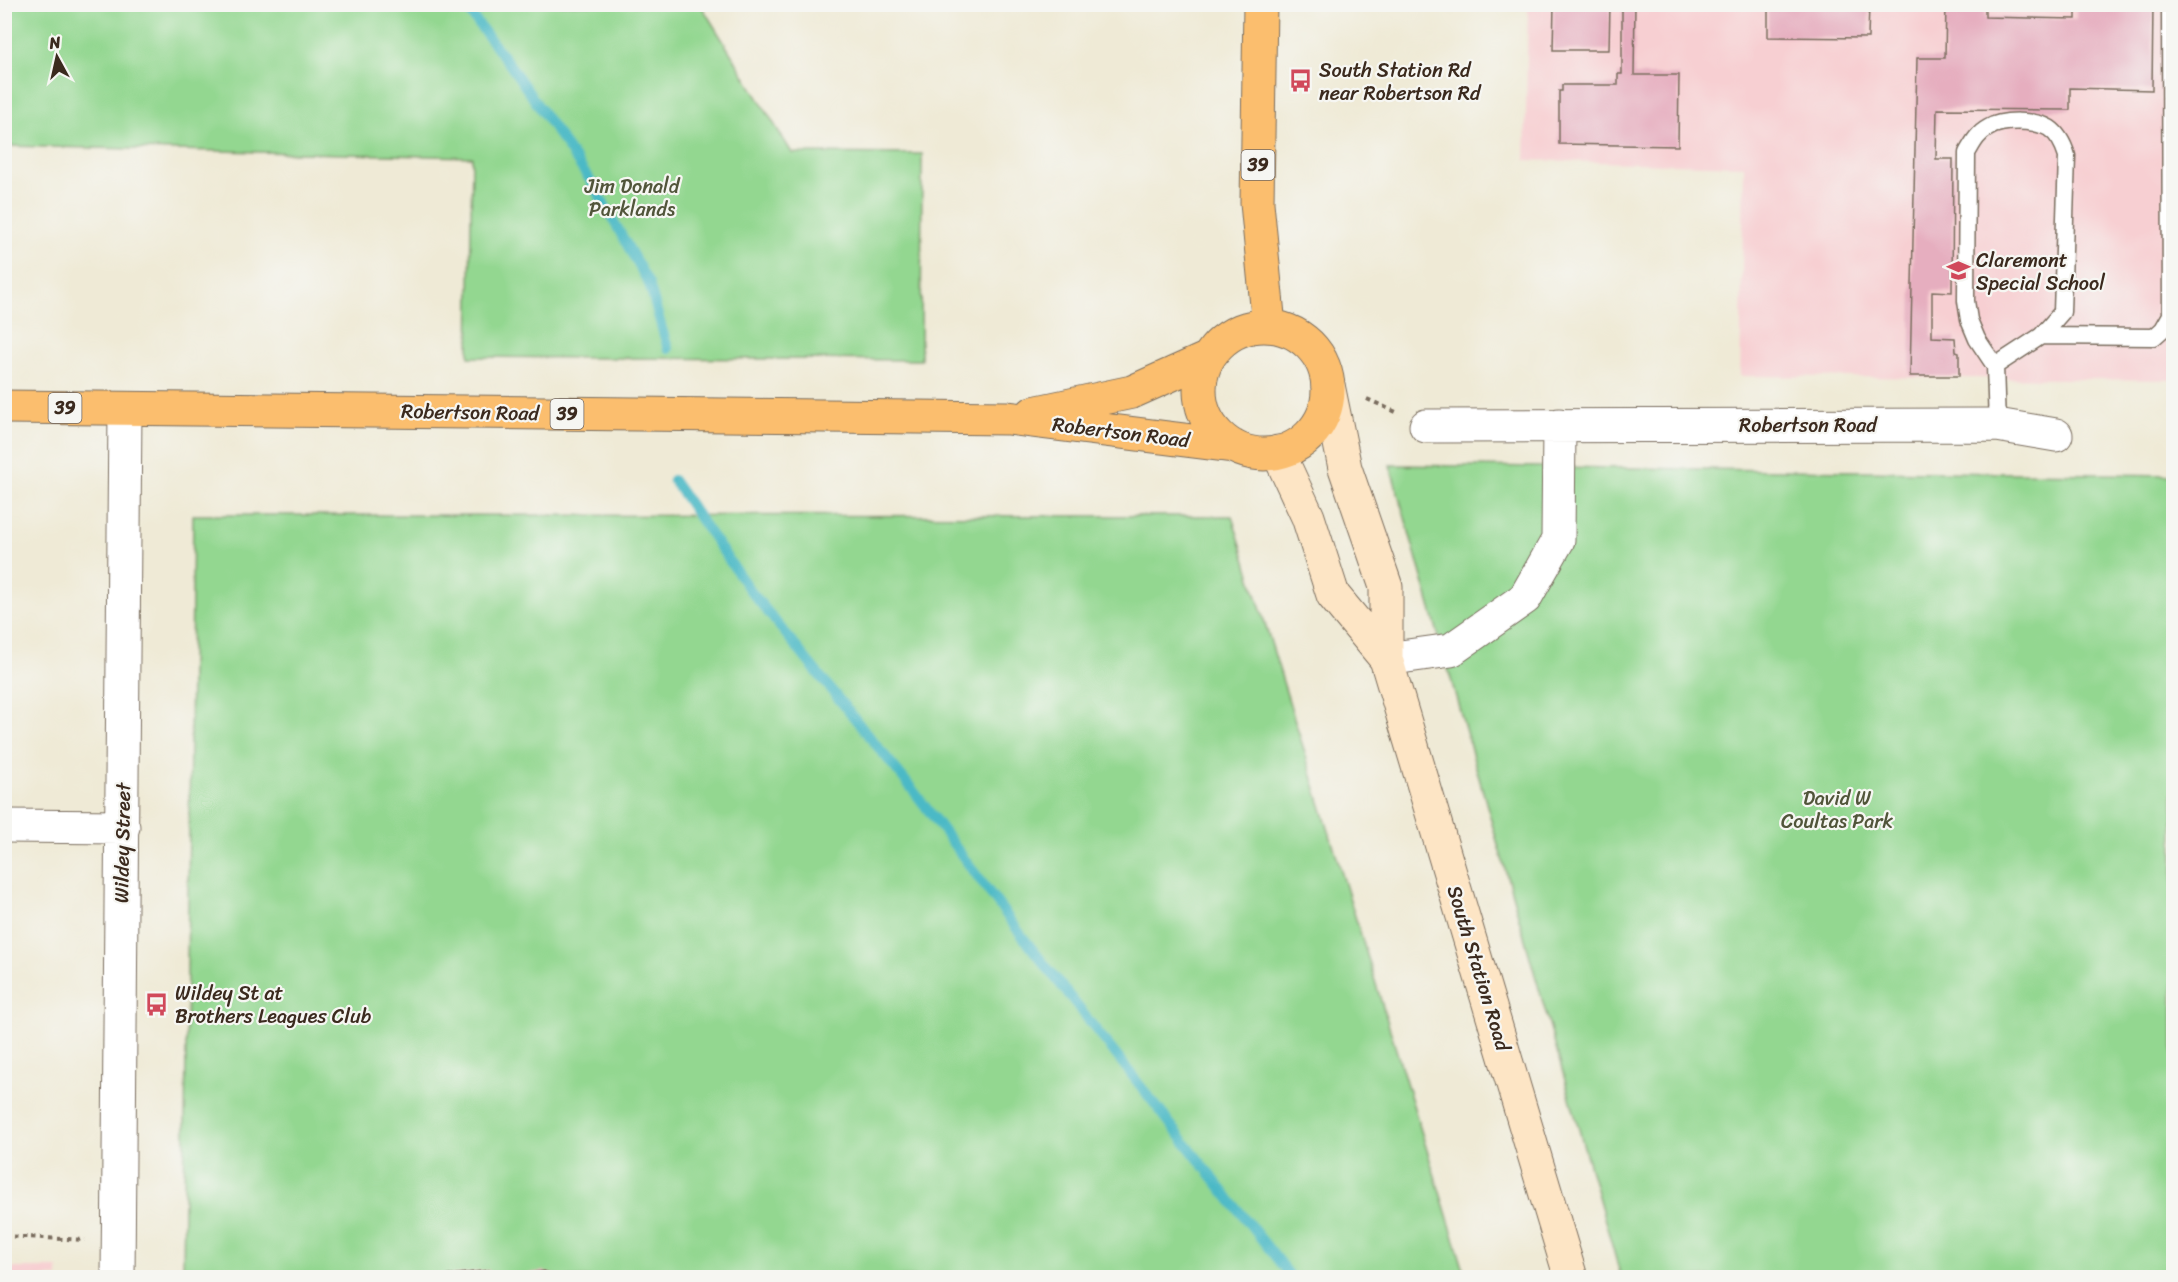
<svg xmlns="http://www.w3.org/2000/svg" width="2178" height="1282" font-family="Sriracha,sans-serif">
	<rect width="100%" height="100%" fill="#f6f6f2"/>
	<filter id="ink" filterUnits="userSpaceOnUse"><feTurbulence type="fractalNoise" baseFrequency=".0167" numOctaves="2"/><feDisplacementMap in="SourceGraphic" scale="12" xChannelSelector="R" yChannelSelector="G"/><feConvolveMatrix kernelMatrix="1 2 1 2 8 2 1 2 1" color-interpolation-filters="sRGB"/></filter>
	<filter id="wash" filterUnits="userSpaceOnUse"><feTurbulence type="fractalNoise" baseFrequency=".008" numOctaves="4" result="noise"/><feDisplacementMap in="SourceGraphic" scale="24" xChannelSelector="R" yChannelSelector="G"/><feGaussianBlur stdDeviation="1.35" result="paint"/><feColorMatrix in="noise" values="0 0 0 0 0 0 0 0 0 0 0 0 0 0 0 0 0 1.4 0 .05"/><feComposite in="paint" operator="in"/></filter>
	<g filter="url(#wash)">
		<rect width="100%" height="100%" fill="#efead6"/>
		<path fill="#f7cfd2" d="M1528 5H2173V380L1740 376 1744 166 1525 160Z
			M5 1268H58V1277H5Z"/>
		<path fill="#93d790" stroke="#678057" stroke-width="1.5" d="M5 4 701 5 792 153 922 154 921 360 469 357 472 157 5 146Z
			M1390 465 2173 475V1277H1621Z
			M193 515 1232 516 1466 1277 183 1278Z"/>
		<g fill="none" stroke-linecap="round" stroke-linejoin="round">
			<path stroke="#4bb9c6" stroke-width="10" d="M463 4 510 65 594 186 649 284 668 349
				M673 480 749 589 913 790 1019 932 1292 1278"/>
		</g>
		<g id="blocks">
			<path fill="#e6aebf" d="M1554 4H1610L1609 50H1553Z
				M1622 4H1635L1634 75H1679L1678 146 1559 144V91H1562V85H1618V74H1622Z
				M1768 4H1869L1868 38 1768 37Z
				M1946 4H1985V17L2076 19V4H2153L2152 90 2070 88V110L1937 109 1936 159H1953L1952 292 1932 291V337L1955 338 1956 352 1959 353V376H1910L1917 58H1945Z
				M489 1270 492 1278H444V1276Z
				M544 1271 563 1278H515L514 1276Z"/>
		</g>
	</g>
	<g filter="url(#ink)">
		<use href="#blocks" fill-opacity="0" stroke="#7a6d5e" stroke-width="1.5"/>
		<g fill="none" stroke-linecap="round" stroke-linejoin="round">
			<defs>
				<path id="service" d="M2041 336 2154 337 2163 329 2171 315 2170 4
					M1995 366 2041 336 2062 312 2067 156C2064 146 2058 134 2049 128 2035 120 2002 119 1988 128 1977 134 1973 143 1967 153L1966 301 1969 320 1977 339 1995 366 1997 425"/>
				<path id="minor" d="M1426 426 1997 425 2056 435
					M1386 659 1451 650 1525 598 1558 540 1559 425
					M4 826 123 827
					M118 1278 125 409"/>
				<path id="secondary" d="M1328 385 1345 468 1386 587V659L1571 1278
					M1278 452 1308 517 1333 595 1386 659"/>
				<path id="primary" d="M1260 4 1257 203 1269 326
					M1200 390a64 64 0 1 1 128 0a64 64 0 1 1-128 0Z
					M4 407 1008 418 1233 446
					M1033 413 1132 392 1208 358"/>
			</defs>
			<use href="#service" stroke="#7a6d5e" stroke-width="19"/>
			<use href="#minor" stroke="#7a6d5e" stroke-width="35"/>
			<use href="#secondary" stroke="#7a6d5e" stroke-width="35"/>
			<use href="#primary" stroke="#7a6d5e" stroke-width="35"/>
			<path stroke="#7a6d5e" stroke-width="4" stroke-dasharray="4.5 4.5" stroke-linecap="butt" d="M1367 399 1396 412
				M4 1236 85 1240"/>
			<use href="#service" stroke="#fff" stroke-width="16"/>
			<use href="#minor" stroke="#fff" stroke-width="33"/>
			<use href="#secondary" stroke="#fde5c5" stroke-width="33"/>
			<use href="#primary" stroke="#fbbe6e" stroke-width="33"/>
		</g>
	</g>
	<defs>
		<symbol id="bus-bare" viewBox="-9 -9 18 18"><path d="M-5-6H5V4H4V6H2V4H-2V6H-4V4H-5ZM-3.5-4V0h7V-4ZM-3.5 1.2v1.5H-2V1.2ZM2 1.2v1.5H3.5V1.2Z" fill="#d1495b" stroke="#f6f6f2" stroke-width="2.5" paint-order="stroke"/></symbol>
		<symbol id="school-bare" viewBox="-9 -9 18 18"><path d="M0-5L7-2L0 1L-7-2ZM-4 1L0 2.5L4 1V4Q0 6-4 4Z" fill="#d1495b" stroke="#f6f6f2" stroke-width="2.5" paint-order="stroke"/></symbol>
	</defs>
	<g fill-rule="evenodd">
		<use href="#bus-bare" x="1284" y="64" width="33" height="33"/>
		<use href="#school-bare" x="1942" y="254" width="33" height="33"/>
		<use href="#bus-bare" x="140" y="988" width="33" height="33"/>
	</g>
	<g text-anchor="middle" stroke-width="4.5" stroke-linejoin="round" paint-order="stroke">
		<g fill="#f6f6f2" stroke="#73675e" stroke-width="1.5">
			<rect x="1241.5" y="150" width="33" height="30" rx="4.5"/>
			<rect x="48.5" y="393" width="33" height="30" rx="4.5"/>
			<rect x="550.5" y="399" width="33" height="30" rx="4.5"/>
		</g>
		<g font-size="18" font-weight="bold" fill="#3b2a1e">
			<text x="1258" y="171">39</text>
			<text x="65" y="414">39</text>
			<text x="567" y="420">39</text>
		</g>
		<g font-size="20" fill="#3b2a1e" stroke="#f6f6f2" text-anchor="start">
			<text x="1319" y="77">South Station Rd<tspan x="1319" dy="23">near Robertson Rd</tspan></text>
			<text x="1976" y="267">Claremont<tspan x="1976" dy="23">Special School</tspan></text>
			<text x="175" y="1000">Wildey St at<tspan x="175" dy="23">Brothers Leagues Club</tspan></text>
		</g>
		<g font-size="20" fill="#51553a" stroke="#f6f6f2">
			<text x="632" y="193">Jim Donald<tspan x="632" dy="23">Parklands</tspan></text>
			<text x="1837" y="805">David W<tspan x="1837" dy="23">Coultas Park</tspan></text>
		</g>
		<g font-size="20" fill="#3b2a1e" stroke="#f6f6f2">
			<text transform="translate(470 412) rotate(1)" y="7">Robertson Road</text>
			<text x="1808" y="432">Robertson Road</text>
			<text transform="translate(1121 432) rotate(7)" y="7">Robertson Road</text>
			<text transform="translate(122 843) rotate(-89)" y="7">Wildey Street</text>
			<text transform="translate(1479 968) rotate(73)" y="7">South Station Road</text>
		</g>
	</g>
	<rect width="2178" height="1282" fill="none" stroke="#f6f6f2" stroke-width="24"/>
	<g transform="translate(57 57) rotate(352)" stroke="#f6f6f2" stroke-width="4.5" paint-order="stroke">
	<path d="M0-4.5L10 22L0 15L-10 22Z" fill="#3b2a1e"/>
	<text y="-9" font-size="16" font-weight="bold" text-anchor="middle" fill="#3b2a1e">N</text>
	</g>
</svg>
